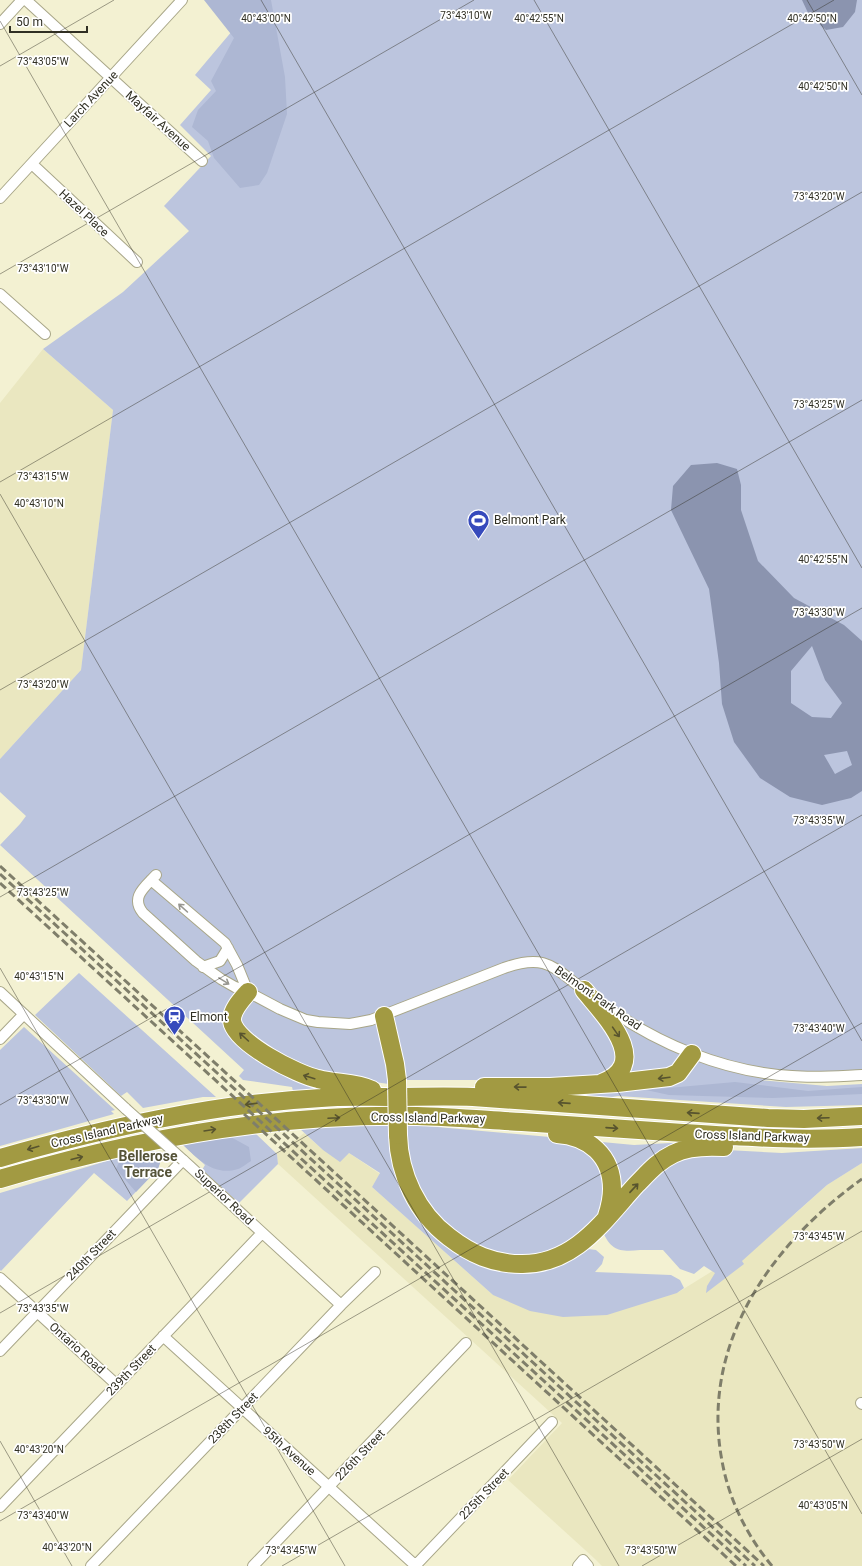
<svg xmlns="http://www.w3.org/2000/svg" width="862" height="1566" font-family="Roboto,sans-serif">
	<rect width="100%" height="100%" fill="#f3f1d2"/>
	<path fill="#eae7c0" d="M43 349 113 410 81 670 0 759V403Z
		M304 1133 323 1150 349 1153 380 1174 372 1187 493 1295 677 1293 735 1257 796 1213 827 1185 862 1163V1566H602L595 1559 508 1480 562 1423 278 1164 277 1154Z"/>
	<path fill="#bcc5de" d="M215 0H862V1077L760 1080 827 1086 862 1084V1105L786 1107 618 1096 605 1098 586 1097 588 1091 489 1080H390L389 1084 359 1080 328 1088 293 1091 292 1087 243 1080 239 1076 244 1070 0 845 20 824 26 816 0 792V759L81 670 113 410 43 349 123 292 189 231 164 206 211 156 180 125 211 90 195 75 238 24Z
		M79 973 216 1097H203L143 1108 127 1092 121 1096 35 1015Z
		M24 1027 115 1110 111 1111 114 1114 0 1146V1050Z
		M404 1124 561 1138 580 1143 603 1167 606 1187 602 1211 586 1231 563 1248 538 1256 492 1254 456 1235 431 1210 389 1129V1148L392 1149 402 1188 488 1265 588 1249 596 1250 604 1257 602 1264 595 1272 671 1275 680 1280 684 1288 677 1293 607 1315 563 1317 530 1311 493 1295 372 1187 380 1173 349 1153 340 1162 323 1150 299 1128Z
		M255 1133 277 1154 278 1164 239 1203 202 1170 205 1165 181 1143Z
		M602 1142 634 1145 689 1142 620 1195 600 1145Z
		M150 1148C157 1154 162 1159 158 1169L127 1201 94 1173 1 1271 0 1270V1193Z
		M862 1148V1163L827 1185 742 1261 744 1264 706 1293 707 1286 715 1273 704 1266 694 1274 680 1269 663 1250C655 1250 647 1250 640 1250 621 1252 611 1251 603 1232L663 1165 708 1149 782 1153Z"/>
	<path fill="#adb7d3" d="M204 0H271L285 77 287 114 267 173 259 185 240 188 214 158 208 141 192 127 198 110 216 91 211 81 234 38Z
		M735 1082 808 1091 862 1087V1094L773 1098 669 1095 646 1090Z
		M229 1136 249 1147 251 1161C247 1163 242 1168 238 1169 213 1177 196 1157 181 1143Z
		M150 1148 156 1153 160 1163 158 1169 136 1192 116 1169 120 1160 135 1157Z"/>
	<path fill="#8b94af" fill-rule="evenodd" d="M802 0H857L855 12 843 27 826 30 809 15Z
		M717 463 737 469 741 485V510L758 561 794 598 844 625 862 641V791L851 798 822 805 790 797 760 778 734 742 722 704 719 663 709 589 671 510 673 486 691 465ZM812 646 825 680 842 703 831 718 812 717 791 703V671ZM847 751 852 765 835 774 824 755Z"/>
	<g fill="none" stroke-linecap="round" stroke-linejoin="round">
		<defs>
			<path id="minor" d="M26 0 202 161
				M0 24 22 0
				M32 164 137 262
				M0 198 182 0
				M0 294 45 334
				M156 875C145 887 130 897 143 913L196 961 221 979 235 987 248 992 280 1009 306 1020 318 1022 350 1024 371 1020 504 968C549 952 555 970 588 993
				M151 880 225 943 237 965 248 992
				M203 967 220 961 228 948
				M0 992 126 1109
				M602 1004C657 1044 724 1072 792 1076 816 1078 839 1076 862 1075
				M0 1039 24 1014
				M0 1278 117 1385
				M163 1336 416 1566
				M0 1351 183 1160 341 1305
				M861 1403 862 1404
				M0 1507 262 1233
				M91 1566 341 1305 375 1272
				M253 1566 466 1343
				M415 1566 552 1422
				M578 1566 583 1560 588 1566"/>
			<path id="motorway" d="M584 990C604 1015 653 1063 602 1083
				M248 992C242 999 231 1010 232 1021 235 1043 298 1075 318 1079 336 1084 355 1082 372 1090
				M384 1016 395 1064 397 1080
				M484 1087H550L617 1083 669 1077 678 1073 692 1054
				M557 1134C589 1136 612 1156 612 1189 612 1198 610 1207 607 1216
				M398 1135C399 1174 417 1213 449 1237 471 1254 493 1264 521 1264 575 1265 604 1220 636 1185 648 1173 658 1161 673 1154 688 1146 707 1146 724 1147
				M0 1158C105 1128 212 1104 321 1098 344 1096 366 1097 388 1097 416 1097 445 1096 473 1097L768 1118 804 1119 862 1116
				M0 1179C135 1139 276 1113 417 1116 452 1117 487 1120 522 1122 576 1126 629 1129 683 1133 743 1137 802 1141 862 1137"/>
		</defs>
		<use href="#minor" stroke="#a8a688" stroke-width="12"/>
		<use href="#motorway" stroke="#fff" stroke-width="20"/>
		<use href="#minor" stroke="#fff" stroke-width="10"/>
		<use href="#motorway" stroke="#a29a42" stroke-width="18"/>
		<path stroke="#7f7e6a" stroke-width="3" stroke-dasharray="8 4" stroke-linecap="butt" d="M0 866 764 1566
			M0 874 755 1566
			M0 883 746 1566
			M244 1114 736 1566
			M772 1566C747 1536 729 1500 722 1461 700 1344 771 1244 862 1179"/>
		<defs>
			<path id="minor-bridge" d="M126 1109 183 1160"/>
			<path id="motorway-bridge" d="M397 1080 398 1135"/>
		</defs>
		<use href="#minor-bridge" stroke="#a8a688" stroke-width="12" stroke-linecap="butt"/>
		<use href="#motorway-bridge" stroke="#fff" stroke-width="20" stroke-linecap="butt"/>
		<use href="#minor-bridge" stroke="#fff" stroke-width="10"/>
		<use href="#motorway-bridge" stroke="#a29a42" stroke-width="18"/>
	</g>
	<defs><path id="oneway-shaft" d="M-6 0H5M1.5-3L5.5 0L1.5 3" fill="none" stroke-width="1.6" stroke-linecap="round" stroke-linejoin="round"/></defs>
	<g stroke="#989791">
		<use href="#oneway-shaft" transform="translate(183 908) rotate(-138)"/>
		<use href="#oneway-shaft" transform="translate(224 981) rotate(32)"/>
	</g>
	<g stroke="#58542e">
		<use href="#oneway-shaft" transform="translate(616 1032) rotate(55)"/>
		<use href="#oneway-shaft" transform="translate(244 1037) rotate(-138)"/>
		<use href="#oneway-shaft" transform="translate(309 1077) rotate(-163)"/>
		<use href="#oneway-shaft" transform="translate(664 1078) rotate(173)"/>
		<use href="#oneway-shaft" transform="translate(520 1087) rotate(-179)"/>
		<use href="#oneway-shaft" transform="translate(564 1103) rotate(-176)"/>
		<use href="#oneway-shaft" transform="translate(251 1104) rotate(173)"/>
		<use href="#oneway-shaft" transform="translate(693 1113) rotate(-176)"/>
		<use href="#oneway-shaft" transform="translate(334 1118) rotate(-3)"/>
		<use href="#oneway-shaft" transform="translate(823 1118) rotate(178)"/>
		<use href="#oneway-shaft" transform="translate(612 1128) rotate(4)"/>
		<use href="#oneway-shaft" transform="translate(210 1130) rotate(-9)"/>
		<use href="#oneway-shaft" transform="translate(33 1148) rotate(164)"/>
		<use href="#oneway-shaft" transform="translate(77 1158) rotate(-14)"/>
		<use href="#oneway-shaft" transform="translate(634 1188) rotate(-47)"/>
	</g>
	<path fill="none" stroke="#302f23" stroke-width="1" stroke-opacity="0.45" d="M261 0 862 1041M534 0 862 568M807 0 862 95M0 21 862 1514M0 66 114 0M0 274 474 0M0 482 834 0M0 494 619 1566M0 690 862 192M0 897 862 400M0 968 345 1566M0 1105 862 608M0 1313 862 815M0 1441 72 1566M0 1521 862 1023M282 1566 862 1231M642 1566 862 1439"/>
	<defs>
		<symbol id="stadium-pin" viewBox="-11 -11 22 30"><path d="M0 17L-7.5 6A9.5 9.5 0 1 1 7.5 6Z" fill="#364abc" stroke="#fff"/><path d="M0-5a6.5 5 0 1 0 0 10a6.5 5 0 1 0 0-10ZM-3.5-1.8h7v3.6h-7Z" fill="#fff"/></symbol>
		<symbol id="station-pin" viewBox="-11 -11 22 30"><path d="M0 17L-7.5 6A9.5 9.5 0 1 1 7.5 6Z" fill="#364abc" stroke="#fff"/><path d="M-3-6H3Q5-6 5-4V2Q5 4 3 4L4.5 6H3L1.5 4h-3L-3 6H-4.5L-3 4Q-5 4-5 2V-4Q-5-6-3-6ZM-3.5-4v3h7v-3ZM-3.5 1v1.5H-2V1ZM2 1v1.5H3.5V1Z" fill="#fff"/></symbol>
	</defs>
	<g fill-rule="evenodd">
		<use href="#stadium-pin" x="466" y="508" width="25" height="34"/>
		<use href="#station-pin" x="162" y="1004" width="25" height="34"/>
	</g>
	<g text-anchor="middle" stroke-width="3.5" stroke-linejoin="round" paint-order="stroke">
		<g font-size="12" fill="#302f23" stroke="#fff">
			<text transform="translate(91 99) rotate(-47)" y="4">Larch Avenue</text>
			<text transform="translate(158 121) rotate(42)" y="4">Mayfair Avenue</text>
			<text transform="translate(84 213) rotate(43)" y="4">Hazel Place</text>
			<text transform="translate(598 998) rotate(35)" y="4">Belmont Park Road</text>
			<text transform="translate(428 1118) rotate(1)" y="4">Cross Island Parkway</text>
			<text transform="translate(107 1131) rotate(-13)" y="4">Cross Island Parkway</text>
			<text transform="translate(752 1136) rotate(2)" y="4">Cross Island Parkway</text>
			<text transform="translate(224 1197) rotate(43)" y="4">Superior Road</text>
			<text transform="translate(91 1255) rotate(-46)" y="4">240th Street</text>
			<text transform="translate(77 1348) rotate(42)" y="4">Ontario Road</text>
			<text transform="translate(131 1370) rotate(-46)" y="4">239th Street</text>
			<text transform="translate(233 1418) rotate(-46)" y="4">238th Street</text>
			<text transform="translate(289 1451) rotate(42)" y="4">95th Avenue</text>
			<text transform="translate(360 1455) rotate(-46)" y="4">226th Street</text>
			<text transform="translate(484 1494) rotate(-46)" y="4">225th Street</text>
		</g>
		<g font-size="12" fill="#302f23" stroke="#fff" text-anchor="start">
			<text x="494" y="524">Belmont Park</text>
			<text x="190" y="1021">Elmont</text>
		</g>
		<g font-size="14" font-weight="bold" fill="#555338" stroke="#fff">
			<text x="148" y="1161">Bellerose<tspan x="148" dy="16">Terrace</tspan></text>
		</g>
	</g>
	<g font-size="10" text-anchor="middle" fill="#302f23" stroke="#fff" stroke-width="3.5" stroke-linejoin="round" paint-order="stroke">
		<text x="466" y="19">73°43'10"W</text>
		<text x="539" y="22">40°42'55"N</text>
		<text x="812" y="22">40°42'50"N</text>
		<text x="266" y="22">40°43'00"N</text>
		<text x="43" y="65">73°43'05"W</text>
		<text x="823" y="90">40°42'50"N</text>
		<text x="819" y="200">73°43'20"W</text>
		<text x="43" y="272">73°43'10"W</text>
		<text x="819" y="408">73°43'25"W</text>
		<text x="43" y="480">73°43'15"W</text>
		<text x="39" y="507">40°43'10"N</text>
		<text x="823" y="563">40°42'55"N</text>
		<text x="819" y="616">73°43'30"W</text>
		<text x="43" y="688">73°43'20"W</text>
		<text x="819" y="824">73°43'35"W</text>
		<text x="43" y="896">73°43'25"W</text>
		<text x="39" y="980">40°43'15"N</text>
		<text x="819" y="1032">73°43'40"W</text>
		<text x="43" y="1104">73°43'30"W</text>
		<text x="819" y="1240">73°43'45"W</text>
		<text x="43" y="1312">73°43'35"W</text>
		<text x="819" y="1448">73°43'50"W</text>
		<text x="39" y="1453">40°43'20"N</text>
		<text x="823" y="1509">40°43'05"N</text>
		<text x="43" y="1519">73°43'40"W</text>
		<text x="67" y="1551">40°43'20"N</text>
		<text x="291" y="1554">73°43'45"W</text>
		<text x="651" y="1554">73°43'50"W</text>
	</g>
	<path d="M10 26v6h77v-6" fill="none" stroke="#302f23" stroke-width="2"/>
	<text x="16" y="26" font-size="12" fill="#302f23" stroke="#ffffff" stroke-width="3" paint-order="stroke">50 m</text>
</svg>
